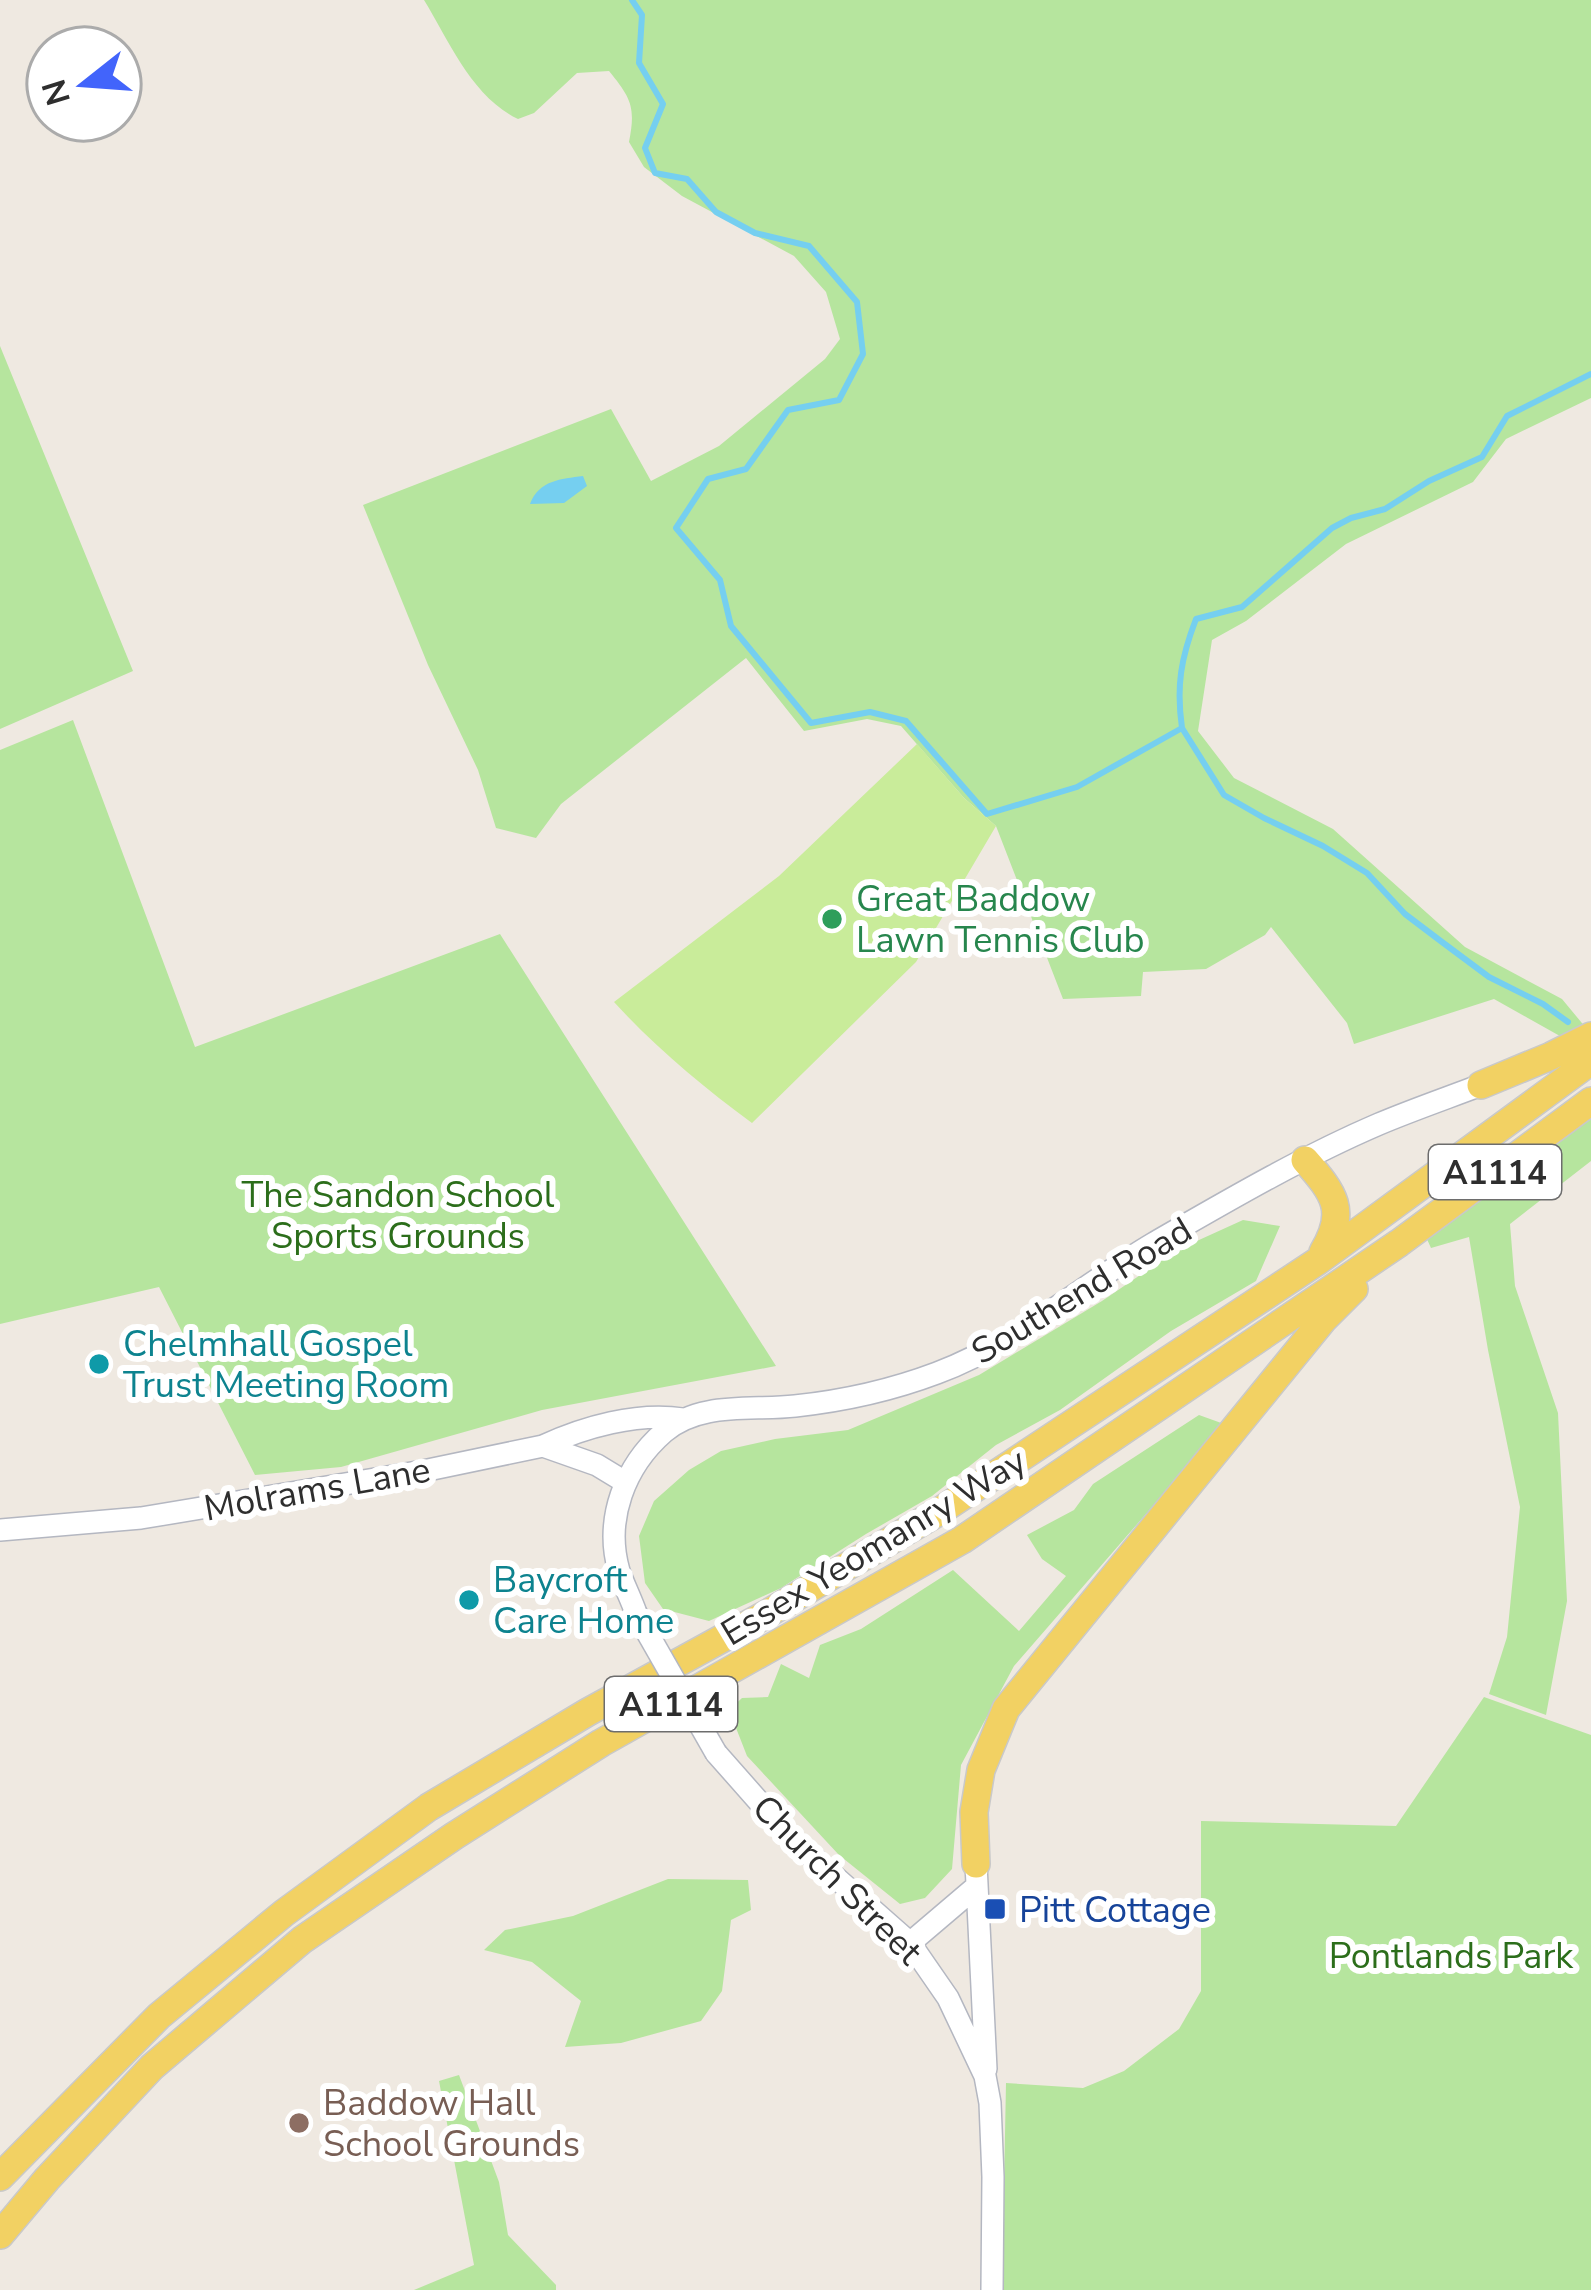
<svg xmlns="http://www.w3.org/2000/svg" width="1591" height="2290" font-family="'Nunito Sans',sans-serif">
	<rect width="100%" height="100%" fill="#efe9e1"/>
	<path fill="#b6e59e" d="M424 0H1591V398L1506 439 1473 482 1346 544 1246 621 1212 640 1198 731 1234 778 1333 829 1465 947 1562 999 1591 1034 1567 1040 1494 999 1354 1044 1347 1023 1271 927 1265 935 1206 969 1143 972 1141 996 1063 999 996 826 964 798 901 726 867 719 804 731 746 658 561 804 536 838 496 828 478 770 428 665 363 505 611 409 651 481 719 446 825 359 840 339 826 292 794 256 682 196 644 167 629 142C636 107 631 98 609 71L577 73 534 113 518 119C472 97 449 41 424 0Z
		M0 346 133 671 0 729Z
		M73 720 195 1047 500 934 776 1366 542 1410 341 1467 255 1475 159 1287 0 1324V750Z
		M1591 1119V1161L1510 1224 1515 1286 1558 1413 1567 1601 1546 1715 1489 1694 1507 1637 1520 1507 1488 1350 1469 1237 1431 1248 1426 1237Z
		M1243 1220 1280 1226 1256 1281 1171 1331 1060 1410 996 1445 932 1496 866 1534 781 1588 709 1621 663 1609 645 1583 639 1536 654 1501 689 1470 721 1451 775 1439 848 1430 979 1375 1102 1301 1177 1250Z
		M1199 1415 1224 1424 1014 1666 961 1765 952 1869 925 1898 900 1904 839 1855 747 1756 729 1710 742 1698 768 1697 781 1664 809 1678 820 1645 861 1629 953 1570 1019 1631 1066 1576 1042 1559 1027 1535 1074 1510 1093 1484Z
		M1484 1697 1591 1735V2290H1002L1006 2083 1083 2088 1124 2071 1179 2029 1201 1991V1821L1396 1826Z
		M668 1879 748 1880 751 1910 731 1920 722 1991 701 2021 621 2043 565 2047 581 2001 532 1962 484 1950 505 1930 573 1916Z
		M459 2075 499 2182 508 2235 556 2285V2290H414L474 2265 439 2081Z"/>
	<path fill="#c9ec9a" d="M917 744 964 798 996 826 916 962 752 1123C702 1086 656 1048 614 1002L779 876Z"/>
	<path fill="#75cff0" d="M583 476 587 486 564 503 530 504C539 480 561 479 583 476Z"/>
	<g fill="none" stroke-linecap="round" stroke-linejoin="round">
		<path stroke="#75cff0" stroke-width="6" d="M632 0 642 15 639 63 663 104 645 148 655 173 687 179 716 212 755 233 809 246 857 302 863 354 839 400 788 410 746 469 708 479 676 528 720 580 731 626 811 723 870 712 906 721 987 814 1077 787 1182 728C1176 686 1181 658 1196 619L1242 607 1332 528 1351 518 1385 509 1429 481 1482 457 1507 416 1591 374
			M1182 728 1224 795 1264 818 1323 846 1367 873 1405 914 1442 942 1489 977 1543 1004 1568 1022"/>
		<defs>
			<path id="minor" d="M543 1446C584 1427 637 1412 683 1419
				M0 1530 141 1518 423 1471 543 1446 597 1465 625 1482
				M636 1613C631 1599 624 1585 619 1571 604 1519 625 1466 664 1432 701 1401 751 1411 795 1406 842 1401 892 1390 937 1373 1017 1343 1081 1286 1154 1243 1227 1201 1302 1157 1379 1124 1412 1110 1447 1098 1481 1085
				M716 1753 792 1839 910 1943 948 1998 985 2076 990 2103 993 2177 992 2290
				M976 1864 986 2069
				M910 1943 977 1886"/>
			<path id="major" d="M1481 1085 1551 1056 1591 1036
				M1305 1160C1334 1193 1348 1211 1323 1252
				M976 1864 974 1812 981 1770 1006 1709 1323 1320 1354 1289
				M0 2177 159 2016 284 1913 429 1807 588 1712 765 1615 940 1511 1318 1261 1591 1061
				M0 2235 47 2179 152 2067 302 1940 454 1836 601 1743 962 1540 1399 1243 1591 1101"/>
		</defs>
		<use href="#minor" stroke="#b4b7c1" stroke-width="24"/>
		<use href="#major" stroke="#c9c9c9" stroke-width="30"/>
		<use href="#minor" stroke="#fff" stroke-width="21"/>
		<use href="#major" stroke="#f2d163" stroke-width="27"/>
		<defs>
			<path id="minor-bridge" d="M636 1613 716 1753"/>
		</defs>
		<use href="#minor-bridge" stroke="#b4b7c1" stroke-width="24" stroke-linecap="butt"/>
		<use href="#minor-bridge" stroke="#fff" stroke-width="21"/>
	</g>
	<circle fill="#2e9e5b" stroke="#fff" stroke-width="4.5" cx="832" cy="919" r="12"/>
	<g fill="#0f9aa8" stroke="#fff" stroke-width="4.5">
		<circle cx="99" cy="1364" r="12"/>
		<circle cx="469" cy="1600" r="12"/>
	</g>
	<rect fill="#1a4fb4" stroke="#fff" stroke-width="4.5" x="983" y="1897" width="24" height="24" rx="6"/>
	<circle fill="#8d6e63" stroke="#fff" stroke-width="4.5" cx="299" cy="2123" r="12"/>
	<g text-anchor="middle" stroke-width="12" stroke-linejoin="round" paint-order="stroke">
		<g fill="#fff" stroke="#6d6d6d" stroke-width="3">
			<rect x="1429" y="1145" width="132" height="54" rx="9"/>
			<rect x="605" y="1677" width="132" height="54" rx="9"/>
		</g>
		<g font-size="33" font-weight="bold" fill="#2e2e2e">
			<text x="1495" y="1184">A1114</text>
			<text x="671" y="1716">A1114</text>
		</g>
		<g font-size="36" fill="#27864d" stroke="#fff" text-anchor="start">
			<text x="856" y="911">Great Baddow<tspan x="856" dy="41">Lawn Tennis Club</tspan></text>
		</g>
		<g font-size="36" fill="#2c6e1b" stroke="#fff">
			<text x="398" y="1207">The Sandon School<tspan x="398" dy="41">Sports Grounds</tspan></text>
			<text x="1451" y="1968">Pontlands Park</text>
		</g>
		<g font-size="36" fill="#2e2e2e" stroke="#fff">
			<text transform="translate(1081 1290) rotate(-31)" y="13">Southend Road</text>
			<text transform="translate(317 1488) rotate(-10)" y="13">Molrams Lane</text>
			<text transform="translate(873 1546) rotate(-31)" y="13">Essex Yeomanry Way</text>
			<text transform="translate(838 1879) rotate(45)" y="13">Church Street</text>
		</g>
		<g font-size="36" fill="#0d838f" stroke="#fff" text-anchor="start">
			<text x="123" y="1356">Chelmhall Gospel<tspan x="123" dy="41">Trust Meeting Room</tspan></text>
			<text x="493" y="1592">Baycroft<tspan x="493" dy="41">Care Home</tspan></text>
		</g>
		<g font-size="36" fill="#164399" stroke="#fff" text-anchor="start">
			<text x="1019" y="1922">Pitt Cottage</text>
		</g>
		<g font-size="36" fill="#785e54" stroke="#fff" text-anchor="start">
			<text x="323" y="2115">Baddow Hall<tspan x="323" dy="41">School Grounds</tspan></text>
		</g>
	</g>
	<g transform="translate(84 84) rotate(253)"><circle r="57" fill="#ffffff" stroke="#ababab" stroke-width="3"/>
	<path d="M0-9L21 45L0 30L-21 45Z" fill="#4264fb"/>
	<text y="-18" font-size="33" font-weight="bold" text-anchor="middle" fill="#2e2e2e">N</text>
	</g>
</svg>
